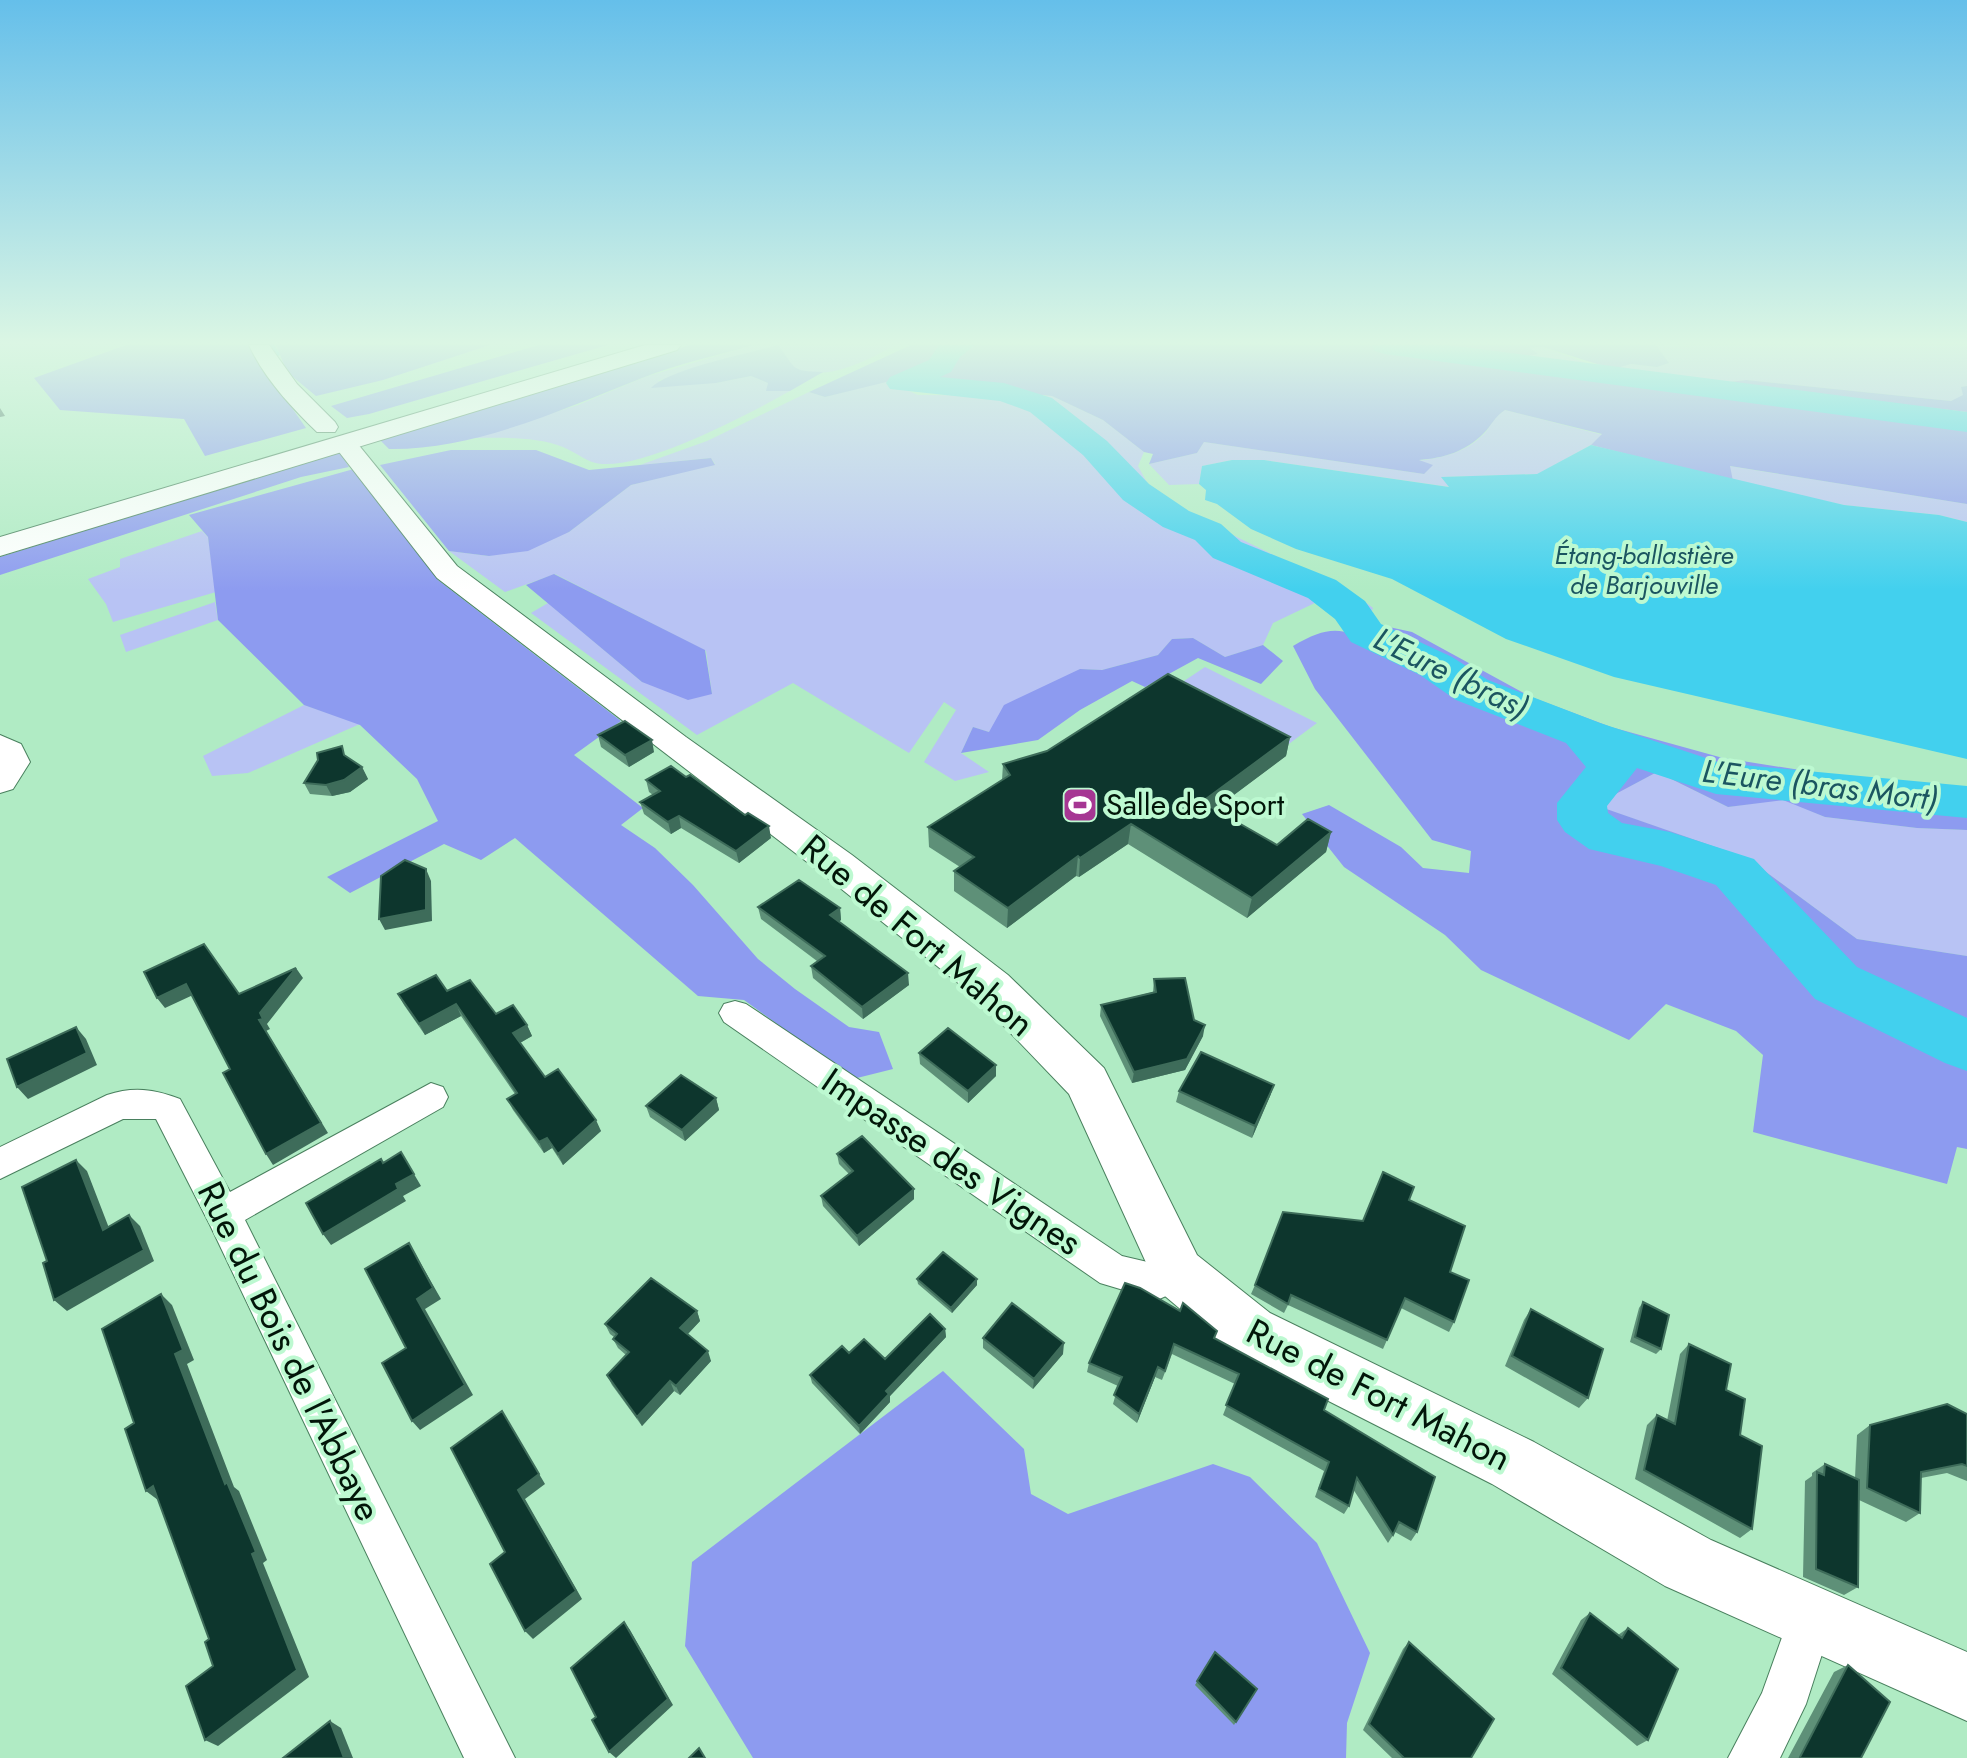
<svg xmlns="http://www.w3.org/2000/svg" width="1967" height="1758" font-family="Jost,sans-serif">
	<rect width="100%" height="100%" fill="#b0ebc4"/>
	<path fill="#b8c3f4" d="M754 345H894C871 360 811 389 787 362 783 358 781 350 778 345L657 381 716 383 751 376 768 383 767 391H790C749 414 648 467 602 464 587 463 576 452 563 447 535 436 502 438 472 438L578 405 645 377Z
		M1656 345 1690 347 1689 345H1961L1967 346V386L1961 387 1964 396 1951 401 1746 380 1722 383 1568 365 1528 356 1537 354 1528 348 1542 347 1600 368 1631 364 1657 367 1669 363Z
		M886 381 918 395 1052 396 1103 420 1144 452 1138 466 1150 488 1186 512 1357 596 1373 608 1370 615 1319 601 1273 623 1263 645 1225 657 1193 638 1172 639 1158 655 1102 670 1080 669 989 732 973 727 961 753 989 772 955 781 924 762 956 710 944 702 909 753 793 683 697 735 531 613 548 603 642 682 712 694 706 651 555 574 505 592 449 551 489 556 569 532 631 485 715 464 711 458 640 465 707 441 809 392 825 397Z
		M1505 410 1603 435 1591 445 1538 474 1442 477 1450 487 1263 460H1232L1202 466 1199 484 1169 485 1149 464 1197 453 1204 442 1424 474 1432 465 1416 461C1442 458 1466 453 1485 433 1493 423 1493 418 1505 410Z
		M1729 466 1967 504V522L1939 515 1844 505 1733 481Z
		M202 531 208 537 216 592 113 622 106 604 88 579 120 567V559Z
		M215 602 218 620 126 652 120 635Z
		M1205 667 1317 723 1278 752 1166 693Z
		M304 705 360 724 248 773 212 776 203 756Z
		M1657 772 1728 807 1783 799 1825 817 1917 828 1967 830V956L1857 939 1747 858 1594 805Z"/>
	<path fill="#8d9bf0" d="M126 345H252L255 355 306 428 205 456 184 419 60 410 34 378Z
		M276 345H490L383 380 316 396 287 372Z
		M539 345H608L369 414 347 418 331 406Z
		M690 345H754C717 355 678 364 642 378 563 409 476 450 389 449L377 437Z
		M778 345C797 369 789 371 823 372L790 391H766L768 383 751 376 716 383 651 388C668 369 750 353 778 345Z
		M911 345H1367L1470 357 1628 383 1862 409 1967 425V504L1730 466 1733 481 1591 445 1602 434 1505 410C1494 417 1492 425 1484 433 1465 452 1444 458 1419 460L1433 465 1424 474 1204 442 1197 453 1149 464 1153 454 1144 452 1103 420 1052 396 955 387 931 379 927 372 825 397 809 392Z
		M1414 345H1656L1669 363 1657 367 1631 364 1613 369 1543 347 1530 348 1538 354 1528 356Z
		M1746 380 1951 401 1963 395 1961 387 1967 386V412L1722 383Z
		M451 450H536L589 470 711 458 715 465 631 485 569 532 528 551 489 556 449 551 380 465Z
		M339 451 349 467 301 477 0 575V557Z
		M361 467 438 580 621 721 574 755 643 808 621 825 655 848 693 885 758 959 795 989 849 1027 879 1032 893 1069 853 1079 744 1000 698 996 515 838 481 860 444 844 350 893 327 877 438 821 417 779 360 725 304 705 218 620 208 537 189 515Z
		M554 574 705 650 712 694 688 700 642 682 526 585Z
		M1366 622 1412 632 1531 697 1611 727 1723 758 1845 777 1967 789V830L1917 828 1825 817 1783 800 1728 807 1657 772 1595 805 1747 858 1857 939 1967 956V1149L1957 1147 1947 1184 1753 1132 1763 1055 1736 1031 1666 1004 1629 1040 1481 970 1445 935 1344 867 1302 814 1329 805 1401 847 1423 868 1469 873 1471 851 1432 840 1315 689 1293 646C1329 625 1341 627 1377 644Z
		M1193 638 1225 657 1263 645 1283 661 1261 684 1198 658 1145 687 1132 681 1080 710 1038 740 961 753 973 727 989 732 1004 705 1080 669 1102 670 1158 655 1172 639Z
		M943 1371 1024 1449 1031 1494 1068 1514 1213 1464 1250 1477 1317 1543 1370 1653 1347 1723 1346 1758H753L685 1646 692 1562Z"/>
	<path fill="#42d0ee" d="M1591 445 1844 505 1939 515 1967 522V759L1614 677 1506 639 1392 579 1296 549 1251 529 1217 504 1205 500 1206 490 1199 484 1202 466 1232 460H1264L1449 487 1441 477 1537 474Z"/>
	<g fill="none" stroke-linecap="round" stroke-linejoin="round">
		<path stroke="#42d0ee" stroke-width="5" d="M271 345 277 354"/>
		<path fill="#42d0ee" fill-rule="evenodd" d="M939 345H975L960 357 951 372 940 377 1004 383 1052 398 1107 441 1149 484 1189 511 1221 524 1241 542 1336 580 1365 601 1381 624 1452 657 1488 680 1600 723 1721 763 1967 786V818L1716 794 1637 768 1607 806 1608 813 1622 823 1670 832 1754 859 1857 967 1967 1018V1071L1945 1063 1815 999 1716 885 1661 866 1589 849 1565 832 1557 820V803L1586 767 1566 743 1456 700 1420 675 1351 642 1335 619 1308 598 1213 558 1195 540 1163 527 1123 500 1083 455 1030 412 1000 401 890 389 886 383 890 377 929 360Z
			M1371 345H1448L1967 412V432L1385 354 1375 351Z"/>
		<defs>
			<path id="street" d="M735 1001 746 1004 1122 1256 1156 1264 1178 1255 1191 1261 1197 1273 1191 1285 1157 1300 1100 1283 724 1022 719 1013 724 1004Z
				M431 1083 443 1087 448 1097 443 1107 245 1220 515 1758H464L210 1225 156 1119H123L0 1179V1147L107 1095C133 1086 155 1089 180 1099L230 1192Z
				M1810 1597 1826 1604 1833 1620 1806 1704 1780 1758H1728L1762 1693 1794 1604Z"/>
			<path id="secondary" d="M249 345H269L297 384 335 422 338 427 335 432H317C291 407 264 378 249 345Z
				M348 441 357 443 457 566 686 737 852 855 1008 975 1104 1068 1197 1255 1270 1313 1534 1442 1711 1540 1967 1652V1721L1665 1586 1492 1484 1230 1351 1159 1291 1069 1094 978 999 824 875 437 578 336 448 339 443Z
				M0 735 21 744 30 762 13 789 0 793Z"/>
			<path id="primary" d="M645 345H681L677 350 0 556V537Z"/>
		</defs>
		<use href="#street" stroke="#49805e" stroke-width="2"/>
		<use href="#secondary" stroke="#49805e" stroke-width="2"/>
		<use href="#primary" stroke="#49805e" stroke-width="2"/>
		<use href="#street" fill="#fff" fill-rule="evenodd"/>
		<use href="#secondary" fill="#fff" fill-rule="evenodd"/>
		<use href="#primary" fill="#fff" fill-rule="evenodd"/>
	</g>
	<path fill="#5e9078" d="M598 735 654 752 629 767 601 747Z
		M1290 737 1286 756 1215 809 1277 845 1331 832 1326 852 1247 918 1128 844 1079 877 1076 876 1007 928 954 891V871L960 867 929 847 928 827 1002 780 1003 764Z
		M347 757 362 767 368 779 350 792 332 796 310 794 304 783 318 760Z
		M646 780 771 838 739 863 681 828 671 834 644 814 640 802 653 795 649 792Z
		M758 907 840 908 841 920 839 921 909 985 863 1019 813 978 811 966 817 961 761 919Z
		M1154 979 1194 1020 1203 1036 1185 1070 1132 1083 1100 1016 1101 1005 1153 992Z
		M447 991 496 1014 527 1025 532 1036 520 1043 545 1077 601 1131 563 1165 552 1148 544 1153 513 1110 507 1099 515 1094 461 1016 425 1035 404 1005 398 994Z
		M919 1053 996 1065V1076L968 1103 920 1064Z
		M1274 1085 1270 1096 1252 1138 1176 1102 1179 1091Z
		M716 1098 719 1110 685 1141 650 1117 646 1106Z
		M837 1154 914 1189V1199L859 1246 823 1206 821 1196 849 1174 839 1164Z
		M1409 1200 1450 1272 1454 1322 1449 1332 1401 1308 1383 1349 1288 1305 1284 1313 1251 1294 1255 1285 1363 1221Z
		M917 1279H977V1285L952 1313 918 1284Z
		M1643 1302 1661 1349 1656 1354 1630 1342 1639 1308Z
		M1531 1309 1588 1398 1579 1408 1505 1366 1524 1320Z
		M697 1311 700 1321 687 1335 711 1361 680 1395 674 1391 642 1426 612 1385 607 1375 626 1355 618 1348 613 1339 614 1337 610 1334 605 1324Z
		M1180 1311 1214 1338 1324 1410 1417 1532 1411 1541 1395 1532 1388 1543 1353 1489 1349 1506 1344 1514 1315 1497 1324 1471 1223 1415 1235 1384 1172 1354 1162 1380 1155 1377 1137 1423 1113 1404 1118 1386 1087 1372 1089 1363Z
		M945 1329 946 1337 890 1396V1402L860 1434 812 1383 810 1375 849 1353 885 1359Z
		M983 1338 1063 1354 1033 1389 983 1348Z
		M1689 1344 1726 1390 1740 1435 1752 1529 1740 1538 1635 1479 1647 1425 1657 1415 1667 1421 1680 1354Z
		M1967 1414V1481L1947 1473 1921 1478 1920 1513 1906 1522 1859 1500 1858 1587 1844 1595 1803 1577 1805 1481 1812 1476V1473L1825 1464 1855 1478 1857 1435 1870 1425Z
		M1590 1613 1618 1635 1628 1628 1648 1740 1637 1746 1552 1674 1581 1620Z
		M1409 1642 1471 1758H1392L1363 1730 1403 1649Z
		M1215 1652 1257 1689 1234 1725 1195 1685Z
		M1848 1665 1861 1758H1788L1834 1672Z"/>
	<path fill="#3e6c5a" d="M0 408 5 416 0 417Z
		M1290 737 1286 756 1199 821 1202 802Z
		M652 740 654 752 629 767 625 755Z
		M362 767 368 779 350 792 332 796 326 785Z
		M679 816 681 828 671 834 668 822Z
		M1131 824 1128 844 1079 877 1080 858Z
		M769 826 771 838 739 863 736 851Z
		M1331 832 1326 852 1247 918 1252 898Z
		M1078 856 1076 876 1007 928 1008 908Z
		M426 869 431 881 432 921 385 930 379 919Z
		M840 908 841 920 832 927 830 915Z
		M296 968 303 978 267 1024 270 1029 266 1031 328 1133 273 1165 266 1154 259 1020 260 1013Z
		M908 973 909 985 863 1019 862 1007Z
		M186 984 193 995 165 1008 157 998Z
		M456 1004 461 1016 425 1035 419 1024Z
		M527 1025 532 1036 518 1044 513 1033Z
		M1205 1025 1203 1036 1185 1070 1132 1083 1134 1072Z
		M76 1027 86 1039 97 1065 28 1099 17 1087Z
		M996 1065V1076L968 1103V1091Z
		M1274 1085 1270 1096 1252 1138 1255 1126Z
		M716 1098 719 1110 685 1141 682 1130Z
		M596 1120 601 1131 563 1165 558 1154Z
		M547 1138 552 1148 544 1153 539 1142Z
		M401 1152 421 1186 403 1196 406 1201 331 1245 323 1234 396 1184Z
		M76 1160 87 1171 114 1241 103 1230Z
		M914 1189V1199L859 1246 857 1236Z
		M129 1215 140 1226 154 1261 67 1311 54 1300Z
		M409 1243 441 1299 425 1309 473 1395 420 1430 412 1421 417 1299Z
		M977 1279V1285L952 1313 951 1308Z
		M161 1294 172 1305 194 1360 187 1364 234 1487 239 1491 267 1560 263 1563 309 1677 218 1746 205 1740 297 1670 175 1354Z
		M697 1311 700 1321 684 1338 680 1328Z
		M945 1329 946 1337 890 1396V1402L860 1434 859 1426 886 1391Z
		M1064 1343 1063 1354 1033 1389 1034 1379Z
		M708 1351 711 1361 680 1395 676 1386Z
		M1158 1367 1155 1377 1137 1423 1139 1414Z
		M670 1381 674 1391 642 1426 637 1417Z
		M502 1411 545 1484 525 1499 582 1599 533 1639 525 1631 518 1490Z
		M153 1486 158 1500 146 1491Z
		M624 1622 630 1630 673 1705 616 1758 609 1752Z
		M330 1721 341 1728 353 1758H344Z"/>
	<path fill="#0d362d" stroke="#3e6c5a" stroke-width="2" d="M1168 674 1290 737 1202 802 1277 845 1308 819 1331 832 1252 898 1131 824 1080 858 1078 856 1008 908 954 871 974 857 928 827 1010 775 1003 764 1047 751Z
		M625 721 652 740 625 755 598 735Z
		M342 746 344 755 362 767 344 780 326 785 304 783 318 760 317 753Z
		M671 766 686 777 690 775 745 815 748 813 769 826 736 851 679 816 668 822 640 802 660 791 646 780Z
		M405 860 426 869V910L379 919 381 876Z
		M799 880 840 908 830 915 908 973 862 1007 811 966 825 956 758 907Z
		M204 944 239 994 296 968 260 1013 263 1019 259 1020 321 1123 266 1154 223 1073 230 1069 186 984 157 998 144 972Z
		M436 975 447 991 470 980 496 1014 513 1005 527 1025 513 1033 545 1077 558 1069 596 1120 558 1154 547 1138 539 1142 507 1099 517 1093 456 1004 419 1024 398 994Z
		M1185 978 1194 1020 1205 1025 1187 1059 1134 1072 1101 1005 1156 992 1154 979Z
		M76 1027 87 1053 17 1087 7 1059Z
		M948 1028 996 1065 968 1091 919 1053Z
		M1201 1052 1274 1085 1255 1126 1179 1091Z
		M681 1075 716 1098 682 1130 646 1106Z
		M862 1136 914 1189 857 1236 821 1196 853 1171 837 1154Z
		M401 1152 414 1174 396 1184 398 1189 323 1234 306 1203 381 1159 383 1163Z
		M76 1160 103 1230 129 1215 144 1250 54 1300 43 1263 47 1261 22 1187Z
		M1383 1172 1414 1187 1409 1200 1465 1226 1450 1272 1469 1280 1454 1322 1405 1298 1387 1340 1291 1295 1288 1304 1255 1285 1283 1212 1363 1221Z
		M409 1243 433 1288 417 1299 465 1385 412 1421 382 1363 406 1348 365 1269Z
		M943 1252 977 1279 951 1308 917 1279Z
		M651 1278 697 1311 680 1328 708 1351 676 1386 670 1381 637 1417 607 1375 629 1352 613 1339 617 1334 605 1324Z
		M1125 1283 1140 1288 1180 1311 1183 1303 1217 1331 1214 1338 1328 1399 1324 1410 1435 1477 1417 1532 1399 1522 1393 1535 1357 1478 1349 1506 1319 1489 1329 1462 1226 1405 1239 1374 1174 1344 1165 1371 1158 1367 1139 1414 1114 1395 1122 1377 1089 1363Z
		M161 1294 183 1350 175 1354 225 1484 227 1482 256 1552 252 1554 297 1670 205 1740 186 1686 213 1666 205 1642 209 1639 153 1486 146 1491 125 1429 134 1423 102 1329Z
		M1643 1302 1669 1315 1661 1349 1635 1337Z
		M1012 1303 1064 1343 1034 1379 983 1338Z
		M1531 1309 1603 1349 1588 1398 1512 1356Z
		M930 1314 945 1329 886 1391 889 1394 859 1426 810 1375 842 1346 849 1353 864 1339 885 1359Z
		M1689 1344 1731 1364 1726 1390 1745 1399 1740 1435 1762 1446 1752 1529 1644 1470 1657 1415 1675 1424Z
		M1947 1404 1967 1414V1466L1962 1464 1921 1472 1920 1513 1867 1488 1870 1425Z
		M502 1411 539 1474 518 1490 576 1591 525 1631 490 1564 505 1552 451 1448Z
		M1825 1464 1859 1480 1858 1587 1816 1569 1817 1472 1824 1475Z
		M1590 1613 1622 1638 1628 1628 1678 1669 1648 1740 1561 1668Z
		M624 1622 668 1699 609 1752 592 1720 596 1717 571 1668Z
		M1409 1642 1494 1719 1471 1758H1404L1369 1724Z
		M1215 1652 1257 1689 1236 1722 1197 1681Z
		M1848 1665 1890 1702 1861 1758H1801L1800 1757Z
		M330 1721 344 1758H283Z
		M699 1748 705 1758H689Z"/>
	<linearGradient id="sky" x2="0" y2="1"><stop stop-color="#65bfea"/><stop offset="0.58" stop-color="#dbf6e4"/><stop offset="1" stop-color="#dbf6e4" stop-opacity="0"/></linearGradient>
	<rect width="1967" height="591" fill="url(#sky)"/>
	<defs>
		<symbol id="stadium-square" viewBox="-11 -11 22 22"><rect x="-9" y="-9" width="18" height="18" rx="4" fill="#a63693" stroke="#bdf9d1"/><path d="M0-5a6.5 5 0 1 0 0 10a6.5 5 0 1 0 0-10ZM-3.5-1.8h7v3.6h-7Z" fill="#fff"/></symbol>
	</defs>
	<g fill-rule="evenodd">
		<use href="#stadium-square" x="1060" y="785" width="40" height="40"/>
	</g>
	<g text-anchor="middle" stroke-width="8" stroke-linejoin="round" paint-order="stroke">
		<g font-size="26" font-style="italic" fill="#1b5561" stroke="#bdf9d1">
			<text x="1644" y="564">Étang-ballastière<tspan x="1644" dy="30">de Barjouville</tspan></text>
		</g>
		<g font-size="30" fill="#021609" stroke="#bdf9d1" text-anchor="start">
			<text x="1106" y="815">Salle de Sport</text>
		</g>
		<g font-size="32" font-style="italic" fill="#1b5561" stroke="#bdf9d1">
			<text transform="translate(1451 673) rotate(26)" y="11">L'Eure (bras)</text>
			<text transform="translate(1820 785) rotate(7)" y="11">L'Eure (bras Mort)</text>
		</g>
		<g font-size="36" fill="#021609" stroke="#bdf9d1">
			<text transform="translate(918 935) rotate(40)" y="13">Rue de Fort Mahon</text>
			<text transform="translate(952 1161) rotate(34)" y="13">Impasse des Vignes</text>
			<text transform="translate(290 1351) rotate(64)" y="13">Rue du Bois de l'Abbaye</text>
			<text transform="translate(1379 1394) rotate(27)" y="13">Rue de Fort Mahon</text>
		</g>
	</g>
</svg>
